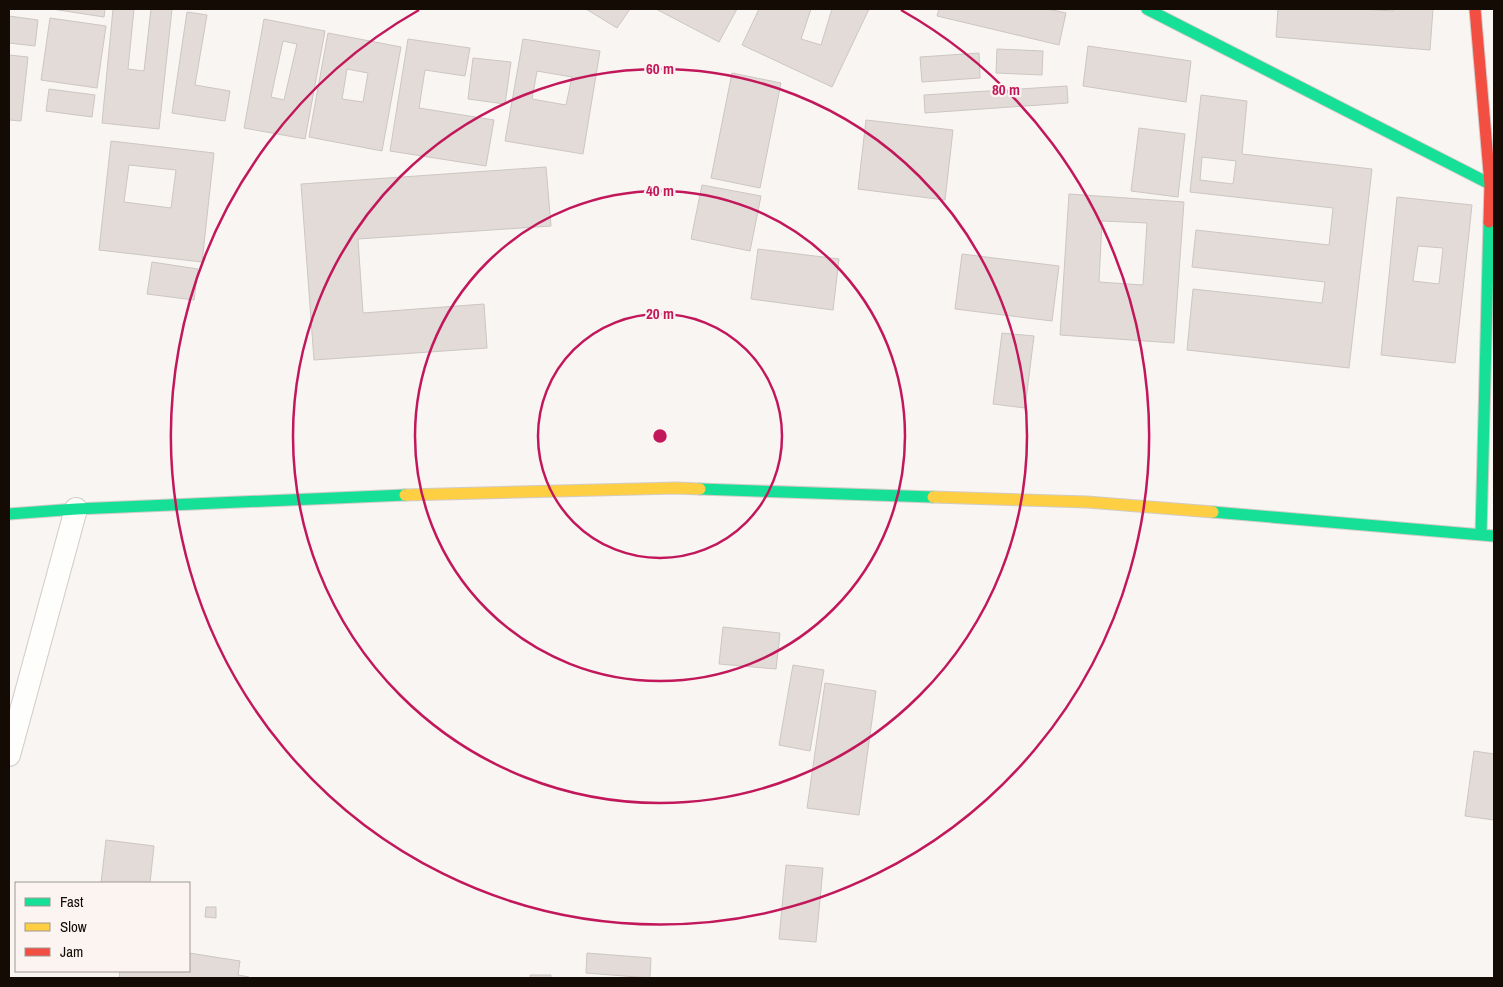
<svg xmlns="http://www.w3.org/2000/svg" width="1503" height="987" font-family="'Archivo Narrow',sans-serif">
	<rect width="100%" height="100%" fill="#f8f5f3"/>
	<path fill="#e2dbd7" stroke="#cdc6c2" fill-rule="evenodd" d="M52 9H105L104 17Z
		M113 9H134L128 69 144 71 151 9H172L159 129 102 123Z
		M586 9H630L617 28Z
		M656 9H737L719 42Z
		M759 9H811L801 39 821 45 832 9H869L832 87 742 45Z
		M939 9H1048L1066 13 1059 45 937 16Z
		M1278 9H1362L1393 11V9H1433L1430 50 1276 37Z
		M187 12 207 15 195 85 230 91 225 121 172 113Z
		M9 16 38 20 35 46 9 43Z
		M50 18 106 26 97 88 41 80Z
		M264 19 325 31 305 139 244 128ZM283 41 297 44 284 100 271 97Z
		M328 33 401 47 382 151 309 137ZM347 69 368 73 363 102 342 99Z
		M408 39 470 48 465 76 425 70 419 108 494 120 486 166 390 151Z
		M523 39 600 51 583 154 505 141ZM537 71 572 77 566 105 532 99Z
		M1088 46 1191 61 1186 102 1083 86Z
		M997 49 1043 51 1042 75 996 73Z
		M979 53 980 78 922 82 920 57Z
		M9 55 28 57 21 121 9 120Z
		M473 58 511 62 505 104 468 99Z
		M732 73 781 83 760 188 711 178Z
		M1067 86 1068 103 925 113 924 95Z
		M49 89 95 95 92 117 46 111Z
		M1201 95 1247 101 1242 154 1372 169 1349 368 1187 350 1193 289 1322 303 1325 282 1192 267 1196 230 1329 245 1333 208 1190 192ZM1202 157 1236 161 1233 184 1200 180Z
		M866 120 953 130 945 200 858 189Z
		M1139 128 1185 134 1178 197 1131 191Z
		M111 141 214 153 202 262 99 250ZM129 165 176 170 171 208 124 202Z
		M546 167 551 226 358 239 363 313 484 304 487 348 314 360 301 184Z
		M702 185 761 196 750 251 691 239Z
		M1069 194 1184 202 1174 343 1060 335ZM1102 221 1147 223 1143 285 1099 282Z
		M1397 197 1472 205 1455 363 1381 355ZM1418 246 1443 248 1439 284 1413 281Z
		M758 249 839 259 833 310 751 299Z
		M962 254 1059 266 1052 321 955 309Z
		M152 262 198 269 194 300 147 294Z
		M1002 333 1034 336 1025 408 993 404Z
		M723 627 780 633 776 669 719 664Z
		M793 665 824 670 810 751 779 745Z
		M825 683 876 691 859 815 807 808Z
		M1474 751 1494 754V820L1465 816Z
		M106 840 154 846 150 883H101Z
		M786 865 823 868 816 942 779 939Z
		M206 907H216V918L205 917Z
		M189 953 240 961 238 975 249 977V978H119L120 971H189Z
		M587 953 651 958 650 978 586 973Z
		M530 975H551V978H530Z"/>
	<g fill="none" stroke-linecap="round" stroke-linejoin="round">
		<defs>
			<path id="lane" d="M9 755 76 509"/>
			<path id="fast" d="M1147 9 1490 184
				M700 489 933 497
				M1213 512 1494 536
				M9 514 76 509 405 495
				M1481 534 1489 222"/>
			<path id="slow" d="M405 495 676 488 700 489
				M933 497 1087 502 1213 512"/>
			<path id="jam" d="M1475 9 1490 184 1489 222"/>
		</defs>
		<use href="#lane" stroke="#d2cbc6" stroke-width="24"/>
		<use href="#fast" stroke="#d2cbc6" stroke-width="13"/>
		<use href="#slow" stroke="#d2cbc6" stroke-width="13"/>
		<use href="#jam" stroke="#d2cbc6" stroke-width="13"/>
		<use href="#lane" stroke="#fefefd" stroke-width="22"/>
		<use href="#fast" stroke="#16e098" stroke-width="11"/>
		<use href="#slow" stroke="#ffcf43" stroke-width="11"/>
		<use href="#jam" stroke="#f24e42" stroke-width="11"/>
	</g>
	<g fill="none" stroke="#c2185b" stroke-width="2.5">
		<circle cx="660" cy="436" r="122"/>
		<circle cx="660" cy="436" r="245"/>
		<circle cx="660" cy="436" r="367"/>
		<path d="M901 10A489 489 0 1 1 419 10"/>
	</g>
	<circle cx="660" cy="436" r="8" fill="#c2185b" stroke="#fbf4f0" stroke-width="2.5"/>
	<g font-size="15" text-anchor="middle" font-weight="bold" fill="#c2185b" stroke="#fbf4f0" stroke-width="4.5" stroke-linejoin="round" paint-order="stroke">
		<text x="660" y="74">60 m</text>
		<text x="1006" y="95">80 m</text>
		<text x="660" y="196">40 m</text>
		<text x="660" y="319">20 m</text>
	</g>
	<rect width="1503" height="987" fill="none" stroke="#150b05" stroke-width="20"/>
	<rect x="15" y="882" width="175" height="90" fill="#fbf4f0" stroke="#9f9792"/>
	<rect x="25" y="898" width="25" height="8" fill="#16e098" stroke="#9f9792"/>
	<text x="60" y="907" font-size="15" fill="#150b05">Fast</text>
	<rect x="25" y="923" width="25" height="8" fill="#ffcf43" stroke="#9f9792"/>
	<text x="60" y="932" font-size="15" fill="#150b05">Slow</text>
	<rect x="25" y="948" width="25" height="8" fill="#f24e42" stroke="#9f9792"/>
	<text x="60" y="957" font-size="15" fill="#150b05">Jam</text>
</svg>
